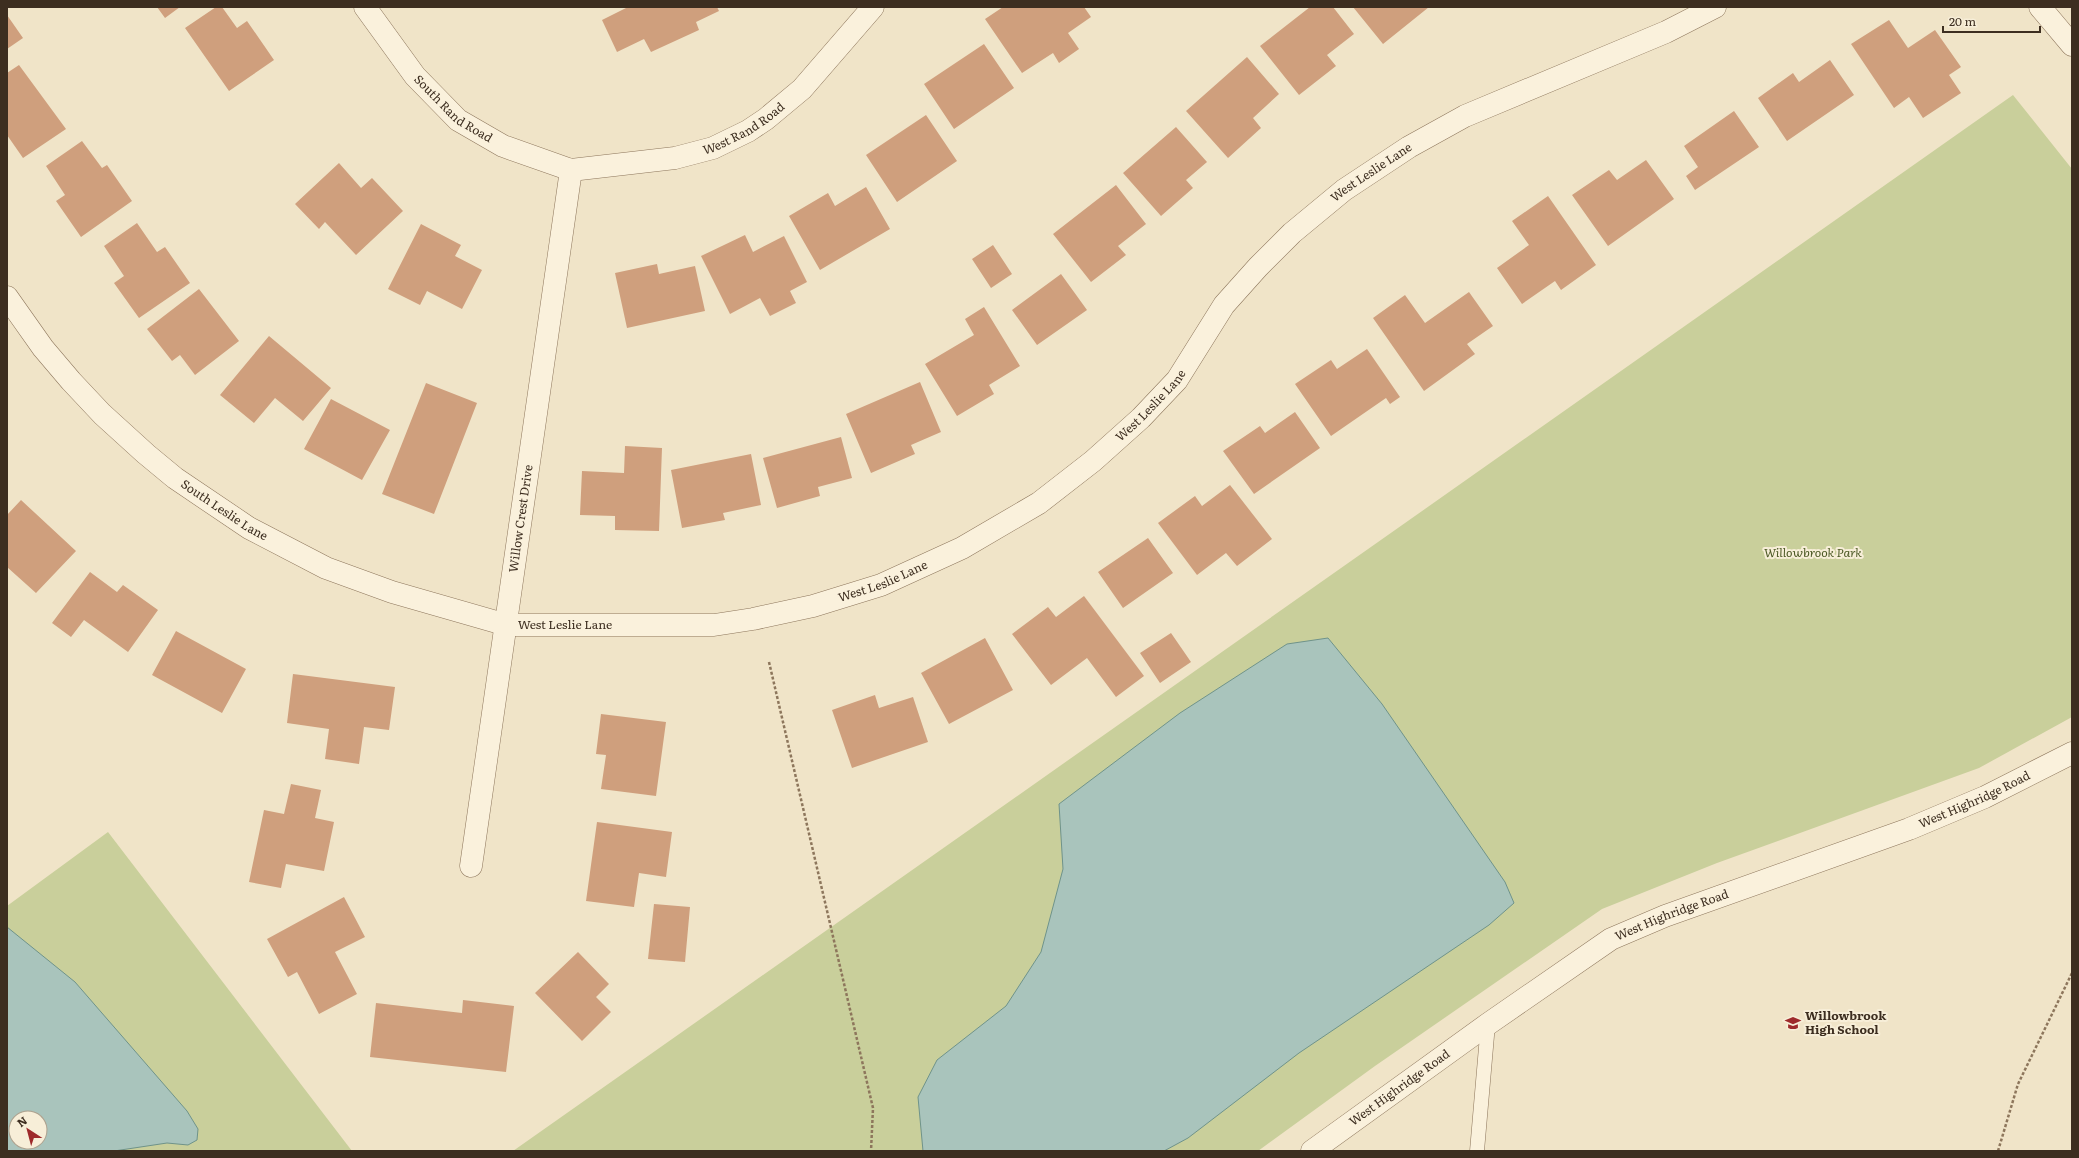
<svg xmlns="http://www.w3.org/2000/svg" width="2079" height="1158" font-family="Literata,serif">
	<rect width="100%" height="100%" fill="#f0e4c8"/>
	<path fill="#c9cf9b" fill-rule="evenodd" d="M2013 95 2072 169V717L1979 768 1717 863 1602 909 1375 1066 1258 1151H513Z
		M108 832 352 1151H7V906ZM16 1118H40V1142H16Z"/>
	<path fill="#a9c4bc" stroke="#6f938a" fill-rule="evenodd" d="M1328 638 1382 704 1505 882 1514 903 1489 925 1299 1053 1188 1138 1164 1151H923L918 1097 937 1060 1006 1006 1041 952 1063 869 1059 804 1180 713 1287 644Z
		M7 927 75 982 187 1111 198 1129 197 1140 188 1145 167 1143 114 1151H7ZM16 1118H40V1142H16Z"/>
	<path fill="#cf9f7d" d="M157 7H180L165 18Z
		M216 7H222L237 28 247 21 274 60 229 91 185 28Z
		M628 7H717L719 11 696 22 699 30 651 52 644 39 617 52 602 20Z
		M1003 7H1084L1091 17 1068 33 1079 49 1059 63 1053 53 1022 73 985 19Z
		M1310 7H1333L1354 34 1327 55 1336 66 1299 95 1260 46Z
		M1353 7H1429L1383 44Z
		M7 15 23 38 7 49Z
		M1889 20 1908 48 1935 30 1961 67 1949 75 1961 93 1923 118 1909 97 1894 108 1851 44Z
		M984 44 1014 88 954 129 924 84Z
		M1247 57 1279 94 1253 118 1261 128 1228 158 1186 111Z
		M1830 60 1854 95 1787 141 1758 98 1793 73 1799 82Z
		M19 65 66 129 23 158 7 135V73Z
		M1734 111 1759 147 1695 190 1686 176 1698 167 1684 146Z
		M926 115 957 161 897 202 866 155Z
		M1176 127 1207 162 1186 180 1193 188 1161 216 1123 173Z
		M82 141 102 168 107 165 132 201 81 237 56 201 65 195 46 166Z
		M1646 160 1674 199 1608 246 1572 195 1609 170 1617 180Z
		M339 163 361 188 372 178 403 211 356 255 325 222 319 229 295 204Z
		M1116 185 1146 224 1118 246 1126 255 1091 282 1053 234Z
		M866 187 890 229 820 270 789 216 828 193 835 206Z
		M1548 196 1596 265 1561 290 1555 281 1522 304 1497 268 1529 245 1512 221Z
		M137 223 157 252 165 247 190 283 139 318 114 283 124 276 104 246Z
		M421 224 461 245 455 256 482 270 462 309 427 291 420 305 388 289Z
		M745 235 753 252 784 236 807 282 790 291 796 303 770 316 760 298 730 314 701 256Z
		M993 245 1012 274 991 288 972 259Z
		M657 264 659 274 695 266 705 311 627 328 615 273Z
		M1061 274 1087 310 1037 345 1012 310Z
		M199 289 239 341 195 375 180 355 172 361 147 329Z
		M1469 292 1493 326 1467 344 1475 354 1424 391 1373 318 1405 295 1425 323Z
		M984 307 1020 366 989 385 994 394 957 416 925 364 974 335 965 319Z
		M269 336 331 388 303 421 275 398 254 423 220 395Z
		M1367 349 1400 397 1390 404 1386 398 1331 436 1295 384 1331 360 1337 369Z
		M920 382 941 432 911 445 915 454 871 473 846 414Z
		M426 383 477 403 434 514 382 494Z
		M331 399 390 430 362 480 304 449Z
		M1295 412 1320 448 1254 494 1223 451 1260 426 1265 433Z
		M841 437 852 478 818 487 820 496 777 508 763 458Z
		M625 446 662 448 659 531 615 530V516L580 515 582 471 624 473Z
		M751 454 761 505 723 513 725 520 682 528 671 470Z
		M1230 485 1272 539 1237 566 1226 553 1197 575 1158 523 1195 496 1202 506Z
		M21 500 76 551 36 593 7 567V515Z
		M1148 538 1173 573 1123 608 1098 572Z
		M90 572 117 592 123 585 158 610 128 652 84 620 71 637 52 623Z
		M1084 596 1144 676 1116 697 1087 658 1051 685 1012 634 1048 607 1056 617Z
		M176 631 246 669 222 713 152 675Z
		M1171 633 1191 662 1160 683 1140 653Z
		M985 638 1013 690 949 724 921 673Z
		M293 674 395 687 389 730 364 727 359 764 325 759 329 729 287 723Z
		M875 695 879 708 913 697 928 742 852 768 832 710Z
		M601 714 666 722 656 796 601 789 606 755 596 754Z
		M291 784 321 790 315 818 334 822 324 871 286 864 281 888 249 882 264 810 284 814Z
		M597 822 672 832 666 877 639 873 634 907 586 901Z
		M344 897 365 937 335 952 357 994 319 1014 297 972 288 977 267 939Z
		M654 904 690 907 685 962 648 959Z
		M578 952 609 984 596 997 611 1012 582 1041 535 993Z
		M463 1000 514 1006 506 1072 370 1057 376 1003 462 1013Z"/>
	<g fill="none" stroke-linecap="round" stroke-linejoin="round">
		<defs>
			<path id="service" d="M1477 1151 1488 1024"/>
			<g id="minor">
				<path id="s1" d="M365 7 415 76 458 120 503 146 571 170 675 158 713 148 748 131 766 119 802 89 873 7"/>
				<path d="M2040 7 2072 45"/>
				<path id="s2" d="M7 297 43 348 71 381 102 414 146 454 175 478 249 528 326 568 392 592 507 625H714L753 619 813 606 881 585 962 548 1039 503 1093 461 1141 418 1177 380 1224 305 1258 267 1292 233 1344 190 1409 147 1465 116 1666 32 1715 7"/>
				<path id="s3" d="M471 866 571 170"/>
				<path id="s4" d="M1312 1151 1488 1024 1611 939 1665 916 1909 829 1985 797 2072 753"/>
			</g>
		</defs>
		<use href="#service" stroke="#8d765c" stroke-width="15"/>
		<use href="#minor" stroke="#8d765c" stroke-width="23"/>
		<path stroke="#8d765c" stroke-width="2.5" stroke-dasharray="3 2" stroke-linecap="butt" d="M769 662 873 1108 871 1151
			M1998 1151 2018 1084 2072 973"/>
		<use href="#service" stroke="#faf1dc" stroke-width="14"/>
		<use href="#minor" stroke="#faf1dc" stroke-width="22"/>
	</g>
	<defs>
		<symbol id="school-bare" viewBox="-9 -9 18 18"><path d="M0-5L7-2L0 1L-7-2ZM-4 1L0 2.5L4 1V4Q0 6-4 4Z" fill="#9e2a2b" stroke="#f7eed8" stroke-width="2.5" paint-order="stroke"/></symbol>
	</defs>
	<g fill-rule="evenodd">
		<use href="#school-bare" x="1782" y="1012" width="22" height="22"/>
	</g>
	<g text-anchor="middle" stroke-width="4" stroke-linejoin="round" paint-order="stroke">
		<g font-size="12" fill="#3d2e20" stroke="#f7eed8">
			<text dy="4" stroke="none"><textPath href="#s1" startOffset="136">South Rand Road</textPath></text>
			<text dy="4" stroke="none"><textPath href="#s1" startOffset="451">West Rand Road</textPath></text>
			<text dy="4" stroke="none"><textPath href="#s2" startOffset="1644">West Leslie Lane</textPath></text>
			<text dy="4" stroke="none"><textPath href="#s2" startOffset="1320">West Leslie Lane</textPath></text>
			<text dy="4" stroke="none"><textPath href="#s2" startOffset="307">South Leslie Lane</textPath></text>
			<text dy="4" stroke="none"><textPath href="#s3" startOffset="351">Willow Crest Drive</textPath></text>
			<text dy="4" stroke="none"><textPath href="#s2" startOffset="996">West Leslie Lane</textPath></text>
			<text dy="4" stroke="none"><textPath href="#s2" startOffset="672">West Leslie Lane</textPath></text>
			<text dy="4" stroke="none"><textPath href="#s4" startOffset="756">West Highridge Road</textPath></text>
			<text dy="4" stroke="none"><textPath href="#s4" startOffset="432">West Highridge Road</textPath></text>
			<text dy="4" stroke="none"><textPath href="#s4" startOffset="108">West Highridge Road</textPath></text>
		</g>
		<g font-size="12" font-style="italic" fill="#4d5a26" stroke="#f7eed8">
			<text x="1813" y="557">Willowbrook Park</text>
		</g>
		<g font-size="12" font-weight="bold" fill="#3d2e20" stroke="#f7eed8" text-anchor="start">
			<text x="1805" y="1020">Willowbrook<tspan x="1805" dy="14">High School</tspan></text>
		</g>
	</g>
	<rect width="2079" height="1158" fill="none" stroke="#3d2e20" stroke-width="16"/>
	<g transform="translate(28 1130) rotate(324)"><circle r="19" fill="#f7eed8" stroke="#ada18e"/>
	<path d="M0-3L7 15L0 10L-7 15Z" fill="#9e2a2b"/>
	<text y="-6" font-size="11" font-weight="bold" text-anchor="middle" fill="#3d2e20">N</text>
	</g>
	<path d="M1943 26v6h97v-6" fill="none" stroke="#3d2e20" stroke-width="2"/>
	<text x="1949" y="26" font-size="12" fill="#3d2e20" stroke="#f7eed8" stroke-width="3" paint-order="stroke">20 m</text>
</svg>
